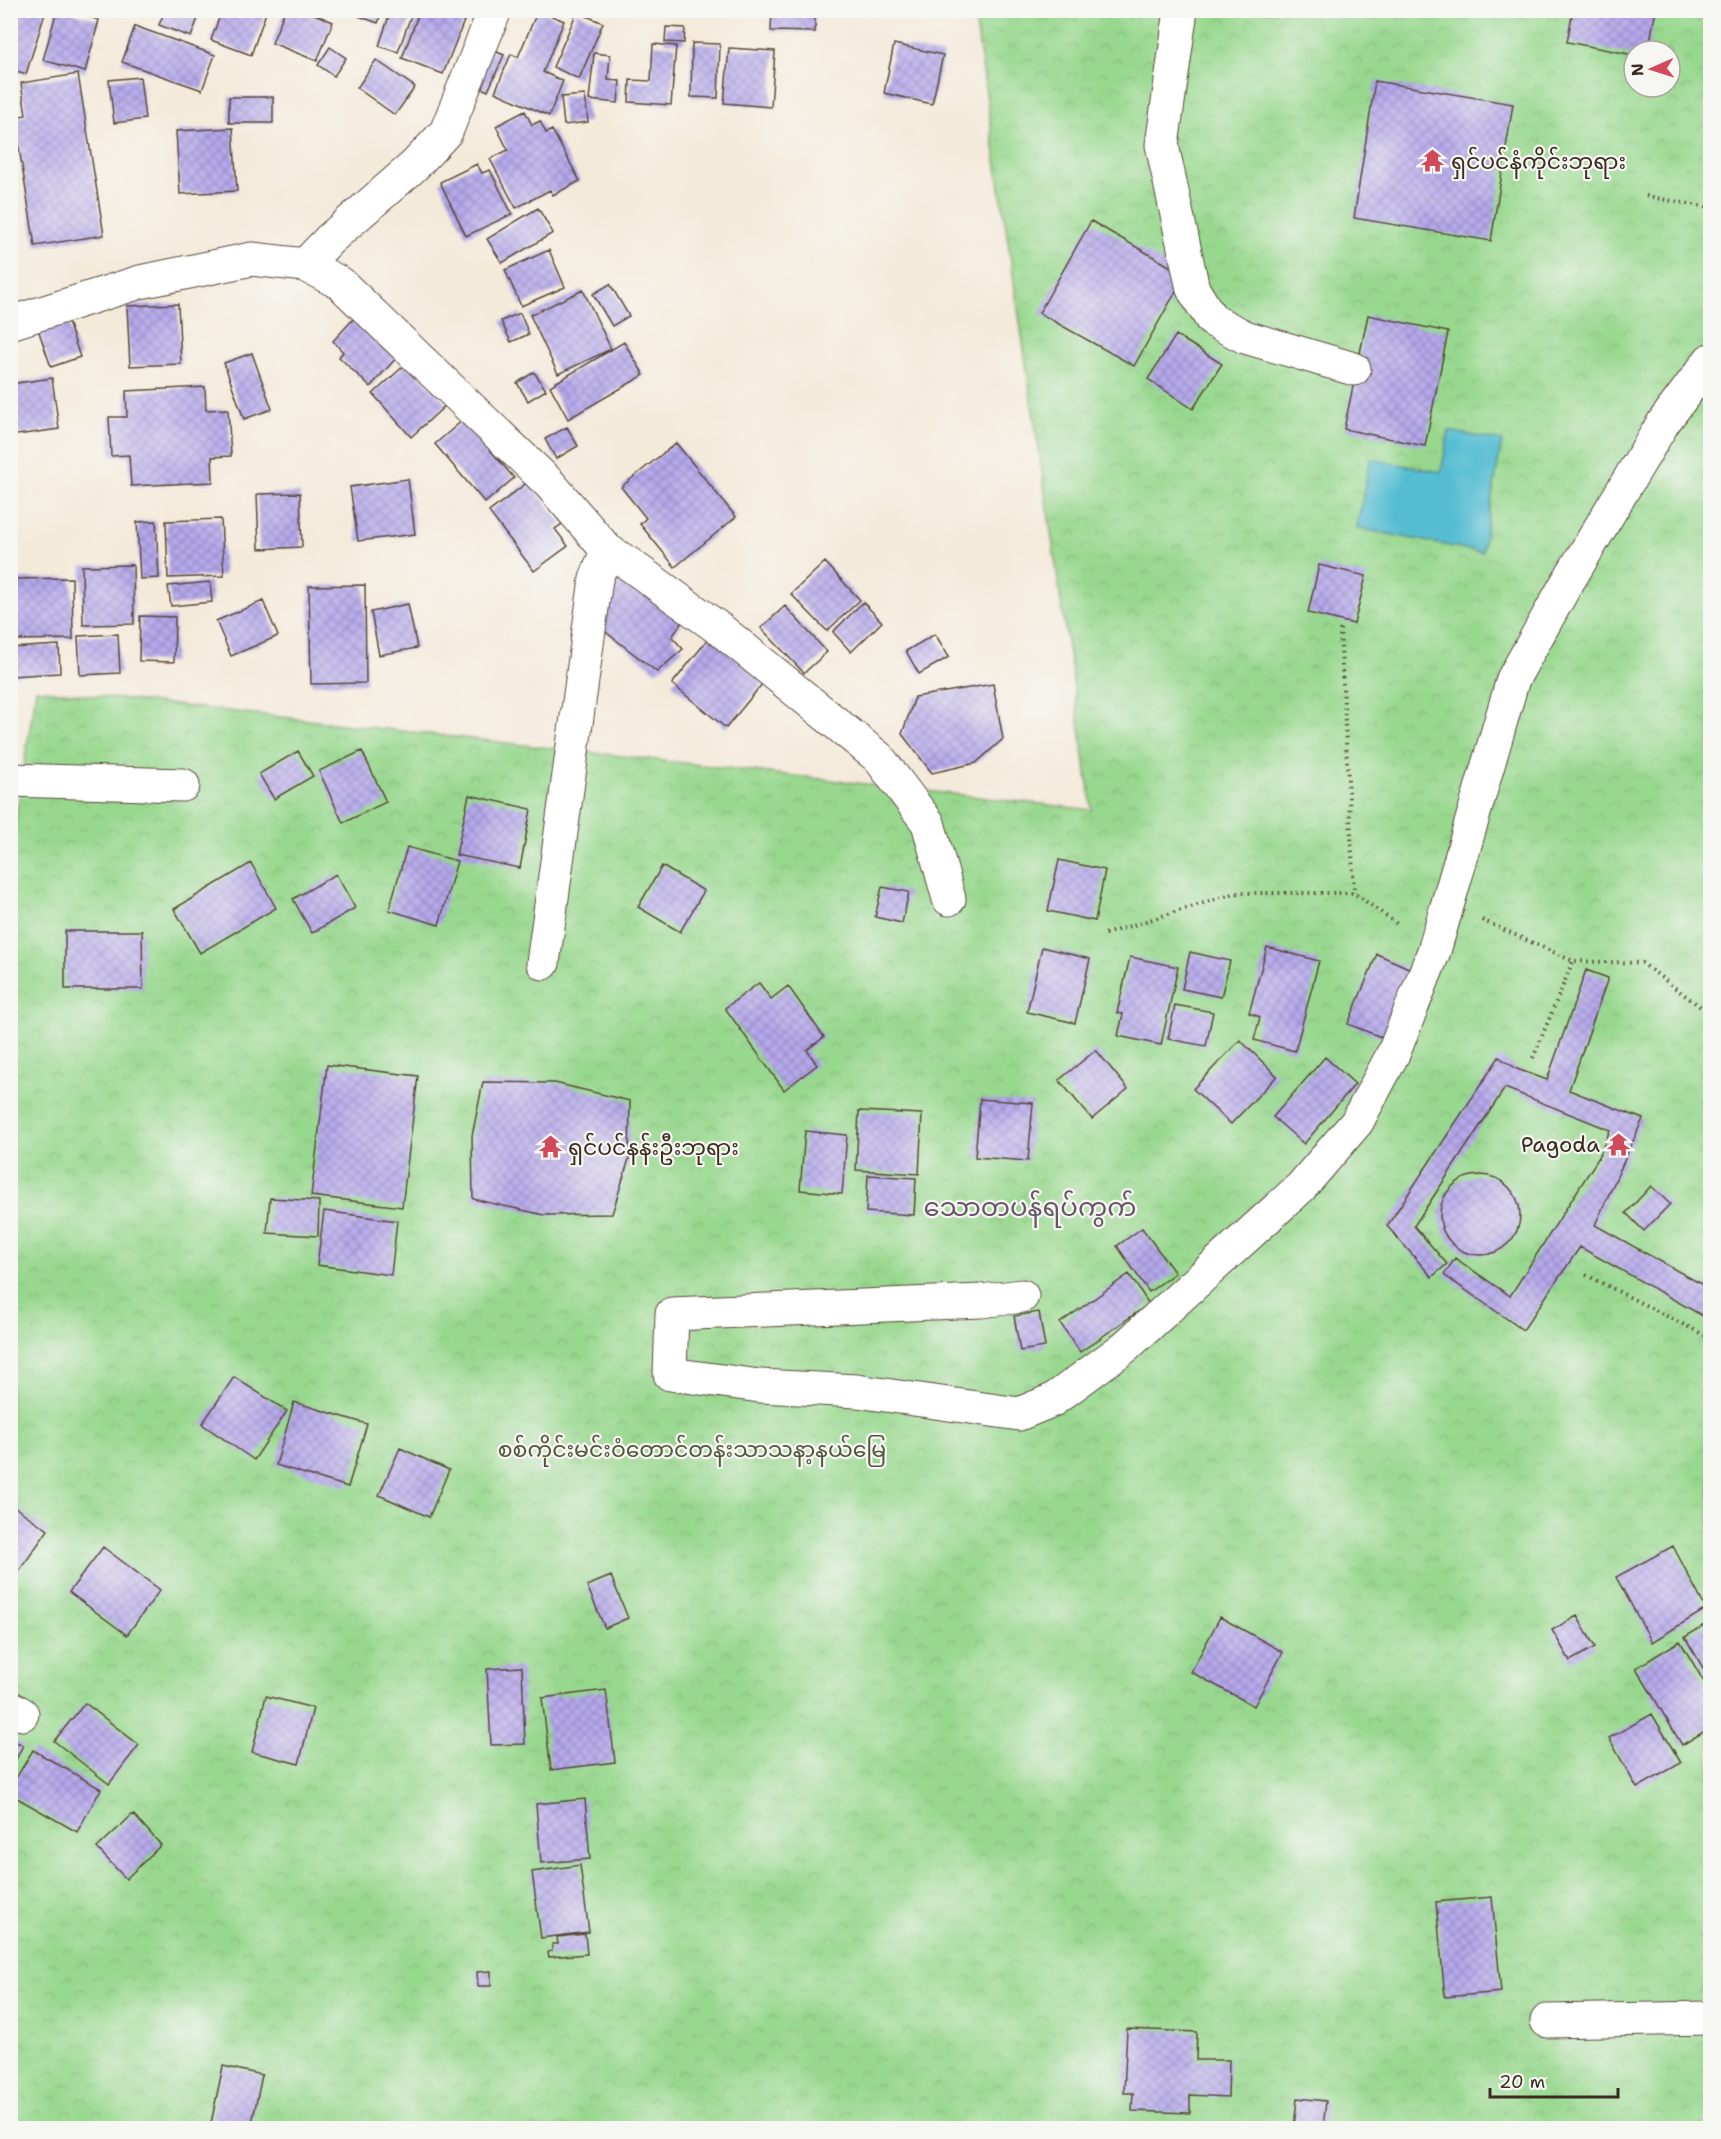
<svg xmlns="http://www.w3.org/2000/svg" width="1721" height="2139" font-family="'Shantell Sans','Noto Sans Myanmar',sans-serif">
	<defs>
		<pattern id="park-crowns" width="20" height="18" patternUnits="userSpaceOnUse" patternTransform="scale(1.5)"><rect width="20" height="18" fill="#98d88e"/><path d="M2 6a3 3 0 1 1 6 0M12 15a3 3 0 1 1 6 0" fill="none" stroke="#84ba7a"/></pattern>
		<pattern id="building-cross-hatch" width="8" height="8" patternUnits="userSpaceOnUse" patternTransform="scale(1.5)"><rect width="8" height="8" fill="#b6a9ed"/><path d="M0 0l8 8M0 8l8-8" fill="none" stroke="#958abf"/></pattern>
	</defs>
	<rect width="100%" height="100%" fill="#f6f6f2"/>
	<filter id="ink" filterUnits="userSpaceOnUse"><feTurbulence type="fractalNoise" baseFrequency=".0167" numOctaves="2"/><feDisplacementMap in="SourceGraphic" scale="12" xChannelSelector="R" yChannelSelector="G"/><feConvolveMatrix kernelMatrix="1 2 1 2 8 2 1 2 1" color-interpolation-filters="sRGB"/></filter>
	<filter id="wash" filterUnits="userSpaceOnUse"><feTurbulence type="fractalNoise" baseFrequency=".008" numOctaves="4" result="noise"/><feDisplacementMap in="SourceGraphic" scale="24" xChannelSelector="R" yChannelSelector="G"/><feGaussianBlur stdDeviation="1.35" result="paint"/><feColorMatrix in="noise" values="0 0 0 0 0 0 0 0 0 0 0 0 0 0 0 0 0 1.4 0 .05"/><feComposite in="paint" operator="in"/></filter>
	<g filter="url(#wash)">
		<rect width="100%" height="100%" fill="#f4eada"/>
		<path fill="url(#park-crowns)" stroke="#6a8156" stroke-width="1.5" fill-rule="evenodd" d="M974 11H1710V2128H11L10 856 36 689 1092 810ZM1634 51H1670V87H1634Z"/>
		<path fill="#55bdd2" stroke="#487478" stroke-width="1.5" d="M1449 431 1502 441 1482 552 1357 528 1370 459 1441 472Z"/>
		<g id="blocks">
			<path fill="url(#building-cross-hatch)" d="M10 10H46L26 74 10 69Z
				M57 10H65L99 20 85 72 43 60Z
				M165 10H201L191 37 159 25Z
				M222 10H267L251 55 211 40Z
				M285 10H305L333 22 317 61 272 43Z
				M342 10H382L378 23Z
				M391 10H413L398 52 379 46Z
				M420 10H438L464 21 443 74 402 58Z
				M538 10 564 21 543 72 563 81 549 116 495 92 511 54 518 57Z
				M772 10H815V32L771 31Z
				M1573 10H1656L1648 51H1634V55L1567 42Z
				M577 12 603 23 579 79 553 67Z
				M135 26 215 55 202 90 122 62Z
				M666 27 685 28 684 43 665 42Z
				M692 43 720 44 718 98 691 97Z
				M653 44 676 46 671 105 629 102 630 80 651 81Z
				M894 44 943 55 932 104 884 93Z
				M330 47 346 58 334 76 318 65Z
				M729 48 775 51 771 107 724 103Z
				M490 49 504 55 488 91 474 85Z
				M594 53 610 55 608 80 620 81 618 103 589 100Z
				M376 60 415 87 395 115 357 88Z
				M78 74 104 235 35 246 14 117 26 115 21 83Z
				M140 77 145 119 114 123 109 80Z
				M1375 81 1513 104 1491 241 1354 218Z
				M585 95 588 122 564 125 561 97Z
				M229 97H273V123H229Z
				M10 102 16 103 11 121H10Z
				M525 111 532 125 540 121 546 133 552 130 580 181 553 195 550 190 516 208 490 159 508 150 496 126Z
				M233 128 237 191 180 194 176 131Z
				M477 164 482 173 490 170 512 214 466 236 440 182Z
				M538 208 553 233 502 263 487 239Z
				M1091 221 1185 275 1134 366 1039 313Z
				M549 250 565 287 521 306 505 270Z
				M610 284 629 316 612 326 593 294Z
				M583 290 611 349 558 374 530 315Z
				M178 304 181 364 130 366 127 306Z
				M520 313 529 334 511 342 501 321Z
				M357 315 399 355 370 387 339 357 343 352 333 341Z
				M1368 315 1448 332 1425 446 1344 429Z
				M67 319 80 357 51 367 38 329Z
				M1176 335 1222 364 1193 409 1148 379Z
				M624 342 644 375 568 419 550 386Z
				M252 353 272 409 244 419 224 363Z
				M408 362 447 404 411 437 373 394Z
				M534 372 546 390 528 401 517 383Z
				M52 378 59 429 10 436V384Z
				M205 387 206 410 228 409 231 456 212 457 213 482 131 486 129 455 111 456 109 417H127L126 391Z
				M464 419 514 478 485 503 435 444Z
				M567 427 578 446 556 459 545 439Z
				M676 443 736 517 675 567 640 524 646 518 621 487Z
				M408 479 415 534 358 541 350 487Z
				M529 481 562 524 555 529 568 546 534 571 489 512Z
				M300 493 302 547 259 549 257 494Z
				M221 519 224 576 168 578 166 521Z
				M156 521 159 578 140 579 137 522Z
				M611 559 682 622 672 637 683 649 657 672 593 622Z
				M825 562 860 600 827 631 791 594Z
				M133 565 134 624 83 625 82 566Z
				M1319 565 1366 576 1354 624 1308 613Z
				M72 578 73 639 13 640V579Z
				M210 582 212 602 171 606 168 586Z
				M365 585 366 683 311 684 309 586Z
				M263 601 278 636 231 656 216 621Z
				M863 602 882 622 851 652 833 632Z
				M408 604 417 648 379 655 371 612Z
				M785 606 827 652 804 673 761 628Z
				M140 616 175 617 174 662 139 661Z
				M713 633 767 678 726 728 672 684Z
				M118 634 120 673 80 675 78 636Z
				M935 634 949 657 919 674 906 651Z
				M59 645 60 673 10 676V648Z
				M993 684 1003 739 976 763 932 773 902 734 915 697Z
				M298 751 313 776 274 799 259 774Z
				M362 751 386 802 343 823 319 771Z
				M469 795 531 809 520 868 456 855Z
				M407 847 457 861 439 925 389 910Z
				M1059 860 1105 870 1095 921 1048 911Z
				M251 863 276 908 200 953 174 909Z
				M662 866 704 891 680 932 638 907Z
				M336 874 355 908 312 933 293 899Z
				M882 887 909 892 902 923 875 917Z
				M65 931H142L143 989H65Z
				M1042 947 1090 959 1075 1023 1027 1012Z
				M1267 947 1319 961 1295 1051 1254 1040 1260 1017 1249 1013Z
				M1190 952 1230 961 1221 997 1182 989Z
				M1377 954 1420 973 1391 1041 1348 1024Z
				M1130 957 1178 967 1161 1045 1118 1036 1123 1014 1117 1013Z
				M1586 970 1608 978 1569 1090 1643 1119 1595 1225 1710 1289V1320L1580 1247 1523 1330 1444 1275 1455 1258 1510 1296 1599 1157 1610 1130 1505 1088 1414 1226 1447 1264 1432 1277 1387 1226 1499 1057 1517 1069 1547 1080Z
				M759 983 771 999 788 986 824 1037 807 1050 817 1065 784 1090 725 1008Z
				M1175 1005 1213 1012 1206 1046 1168 1039Z
				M1240 1040 1277 1076 1231 1124 1193 1089Z
				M1096 1050 1128 1089 1092 1119 1059 1080Z
				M1325 1057 1355 1084 1304 1144 1273 1117Z
				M327 1065 418 1076 402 1207 311 1196Z
				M483 1082 555 1083 630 1101 629 1159 612 1214 544 1215 473 1199 472 1136Z
				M980 1099 1033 1103 1028 1161 975 1157Z
				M859 1111 922 1114 919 1174 856 1170Z
				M805 1131 847 1135 842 1194 800 1190Z
				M868 1175 916 1178 914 1215 866 1212Z
				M1440 1215a40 40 0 1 1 80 0a40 40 0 1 1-80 0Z
				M1651 1186 1670 1204 1644 1231 1626 1213Z
				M270 1198 319 1201 318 1236 267 1233Z
				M324 1211 397 1221 391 1275 317 1265Z
				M1142 1228 1175 1273 1149 1292 1117 1246Z
				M1129 1274 1149 1304 1080 1352 1060 1323Z
				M1039 1312 1045 1347 1020 1351 1014 1316Z
				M234 1377 287 1411 254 1460 202 1424Z
				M294 1402 367 1424 348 1487 276 1465Z
				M400 1448 449 1470 429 1517 379 1495Z
				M10 1504 48 1530 10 1584Z
				M1673 1546 1706 1609 1652 1642 1616 1577Z
				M103 1547 160 1590 127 1635 69 1592Z
				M611 1576 628 1618 605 1628 587 1586Z
				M1577 1616 1595 1647 1570 1661 1552 1630Z
				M1220 1617 1283 1652 1254 1706 1191 1672Z
				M1710 1622V1680L1685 1637Z
				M1680 1641 1710 1692V1728L1682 1745 1636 1668Z
				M522 1667 525 1744 491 1745 487 1669Z
				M606 1690 615 1762 551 1770 542 1698Z
				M266 1696 313 1708 299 1764 252 1752Z
				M85 1703 139 1745 109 1784 54 1741Z
				M1652 1714 1681 1763 1637 1788 1609 1738Z
				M10 1739 23 1745 10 1772Z
				M33 1750 101 1789 77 1832 10 1794V1788Z
				M585 1799 590 1859 541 1863 536 1804Z
				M133 1814 161 1845 126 1879 97 1848Z
				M580 1865 589 1932 541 1938 532 1872Z
				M1492 1897 1501 1992 1445 1997 1436 1902Z
				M585 1934 587 1954 549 1957 548 1952 552 1951V1944H558L557 1937Z
				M491 1971V1986H478L477 1972Z
				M1127 2029 1197 2032 1196 2060H1229L1228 2097 1190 2095V2113L1132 2111 1133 2093H1124Z
				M223 2066 262 2075 251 2128H210Z
				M1297 2098 1326 2101 1323 2128H1294Z"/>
		</g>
	</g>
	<g filter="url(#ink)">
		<use href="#blocks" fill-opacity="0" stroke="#57473a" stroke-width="1.5"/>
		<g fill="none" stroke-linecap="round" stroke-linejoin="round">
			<defs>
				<path id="minor" d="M1181 10 1162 145 1193 289 1212 320 1245 337 1354 369
					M305 265 340 283 549 483 607 550 596 579 543 963
					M10 323 140 282 252 259 305 265 330 239 414 166 446 132 495 10
					M607 550 629 564 721 630 879 758 928 823 949 899
					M10 780 183 785
					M1022 1296 981 1301 672 1314 670 1374 760 1386 857 1391 1019 1414 1053 1400 1125 1347 1301 1187 1357 1122 1394 1052 1434 951 1513 679 1564 588 1663 423 1710 360
					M10 1707 22 1714
					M1547 2021 1710 2018"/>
			</defs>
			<use href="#minor" stroke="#57473a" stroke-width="35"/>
			<path stroke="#57473a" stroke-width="4" stroke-dasharray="1.5 4.5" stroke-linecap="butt" d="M1646 196 1710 208
				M1340 629 1354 893
				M1482 920 1573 961 1642 963 1710 1014
				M1105 934 1235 893H1354L1400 926
				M1533 1058 1573 961
				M1586 1275 1710 1338"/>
			<use href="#minor" stroke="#fff" stroke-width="33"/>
		</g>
	</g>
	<defs>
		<symbol id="temple-bare" viewBox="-9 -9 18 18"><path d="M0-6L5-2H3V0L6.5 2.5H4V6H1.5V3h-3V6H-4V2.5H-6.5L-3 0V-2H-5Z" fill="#d1495b" stroke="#f6f6f2" stroke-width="2.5" paint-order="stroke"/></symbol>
	</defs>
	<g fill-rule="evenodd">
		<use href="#temple-bare" x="1416" y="144" width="33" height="33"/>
		<use href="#temple-bare" x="1602" y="1128" width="33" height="33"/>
		<use href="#temple-bare" x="534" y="1130" width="33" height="33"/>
	</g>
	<g text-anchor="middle" stroke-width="4.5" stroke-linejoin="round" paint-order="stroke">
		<g font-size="22" fill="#3b2a1e" stroke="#f6f6f2" text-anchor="start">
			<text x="1451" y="169">ရှင်ပင်နံကိုင်းဘုရား</text>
			<text x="1600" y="1152" text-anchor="end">Pagoda</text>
			<text x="568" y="1155">ရှင်ပင်နန်းဦးဘုရား</text>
		</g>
		<g font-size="22" fill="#52563a" stroke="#f6f6f2">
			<text x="692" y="1457">စစ်ကိုင်းမင်းဝံတောင်တန်းသာသနာ့နယ်မြေ</text>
		</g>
		<g font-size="26" fill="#665666" stroke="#f6f6f2">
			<text x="1030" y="1216">သောတပန်ရပ်ကွက်</text>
		</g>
	</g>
	<rect width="1721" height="2139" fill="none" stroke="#f6f6f2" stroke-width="36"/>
	<g transform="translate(1652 69) rotate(267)"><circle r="28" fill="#f6f6f2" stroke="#aba49d" stroke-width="1.5"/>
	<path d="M0-4.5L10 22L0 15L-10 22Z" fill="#d1495b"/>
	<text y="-9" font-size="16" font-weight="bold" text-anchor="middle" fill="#3b2a1e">N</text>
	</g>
	<path d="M1490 2088v9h128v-9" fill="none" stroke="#3b2a1e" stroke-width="3"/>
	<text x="1499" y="2088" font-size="18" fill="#3b2a1e" stroke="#f6f6f2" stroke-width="4.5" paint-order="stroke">20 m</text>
</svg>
